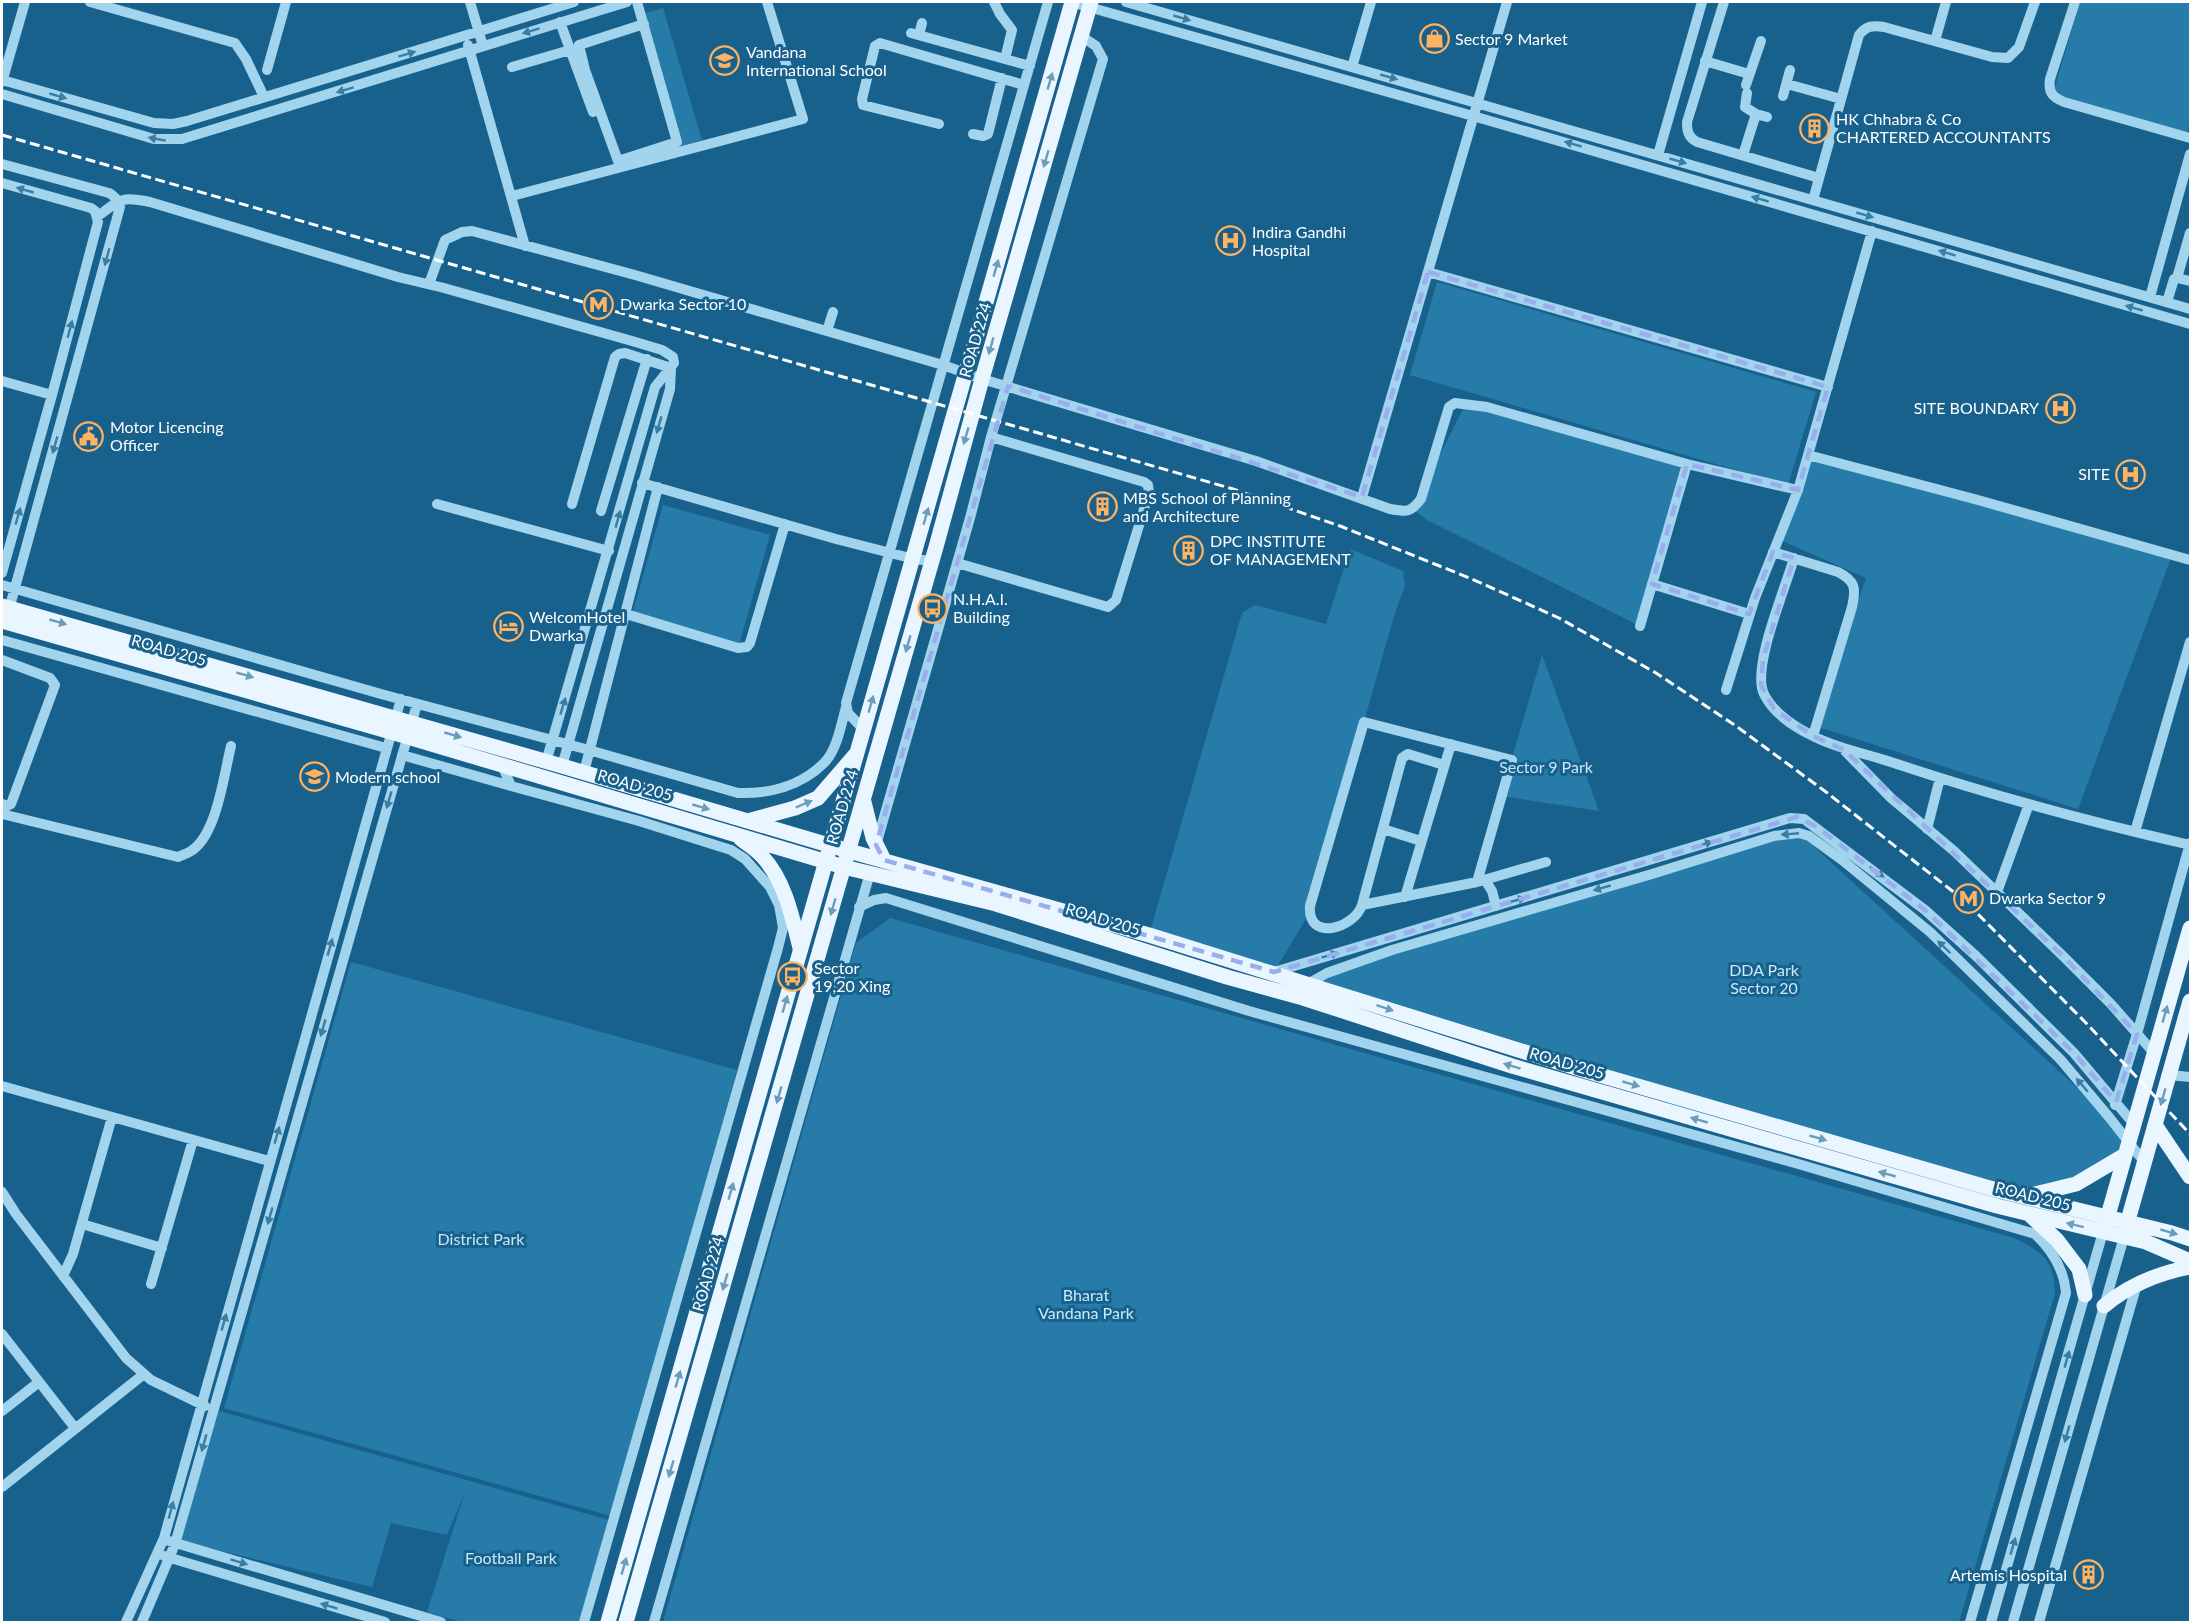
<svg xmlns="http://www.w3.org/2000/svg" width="2192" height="1624" font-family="Lato,sans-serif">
	<rect width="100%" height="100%" fill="#18618c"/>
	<path fill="#277ba9" d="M2080 2H2190V121L2187 134 2052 97Z
		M663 8 702 140 678 147 639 15Z
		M1437 282 1816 392 1788 485 1410 375Z
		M1466 403 1687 464 1640 626 1427 520 1413 509Z
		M1808 455 2172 555 2078 809 1815 726 1866 578 1778 539Z
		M663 505 770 535 739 645 632 615Z
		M1350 549 1403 571 1405 586 1394 616 1310 912 1274 972 1149 935 1242 613 1255 605 1326 624Z
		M1542 655 1599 811 1501 796Z
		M1799 833 2109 1117 2129 1143 2104 1169 2024 1197 1314 979 1339 967Z
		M890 918 2014 1238C2042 1252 2054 1259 2055 1293L1959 1622H663L856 943Z
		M351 962 737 1070 611 1516 224 1408Z
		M219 1411 609 1520 580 1622H461L427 1612 465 1492 447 1535 391 1523 372 1587 180 1541Z"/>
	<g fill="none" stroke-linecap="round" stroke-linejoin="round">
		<path stroke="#a2d4ee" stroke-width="10" d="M90 2 235 43 246 59 264 97
			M470 2 483 46
			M637 2 677 142 618 161 585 70 579 45 644 24
			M994 2 1000 14 1012 30 1005 59
			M1071 2 1473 116 2190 324
			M1126 2 2190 309
			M1724 2 1687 122C1687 131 1688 137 1697 142L1819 178
			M2075 2 2050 79C2048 92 2052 97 2064 102L2190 138
			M560 22 593 112
			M911 33 1030 66
			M919 35 922 23
			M1935 41 1946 2
			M468 45 525 246
			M1705 61 1749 74
			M512 67 570 50
			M1352 67 1371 2
			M267 70 286 2
			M2 80 154 123 173 124 187 121 574 2
			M2 82 25 2
			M1787 84 1841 99
			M1746 85 1761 41
			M2 94 154 139H182L627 2
			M1783 96 1790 70
			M1756 114 1767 117
			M939 124 863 105 862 99 875 46 880 43 1024 85
			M973 134 983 136 988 134 1002 78
			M1658 155 1702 2
			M1743 155 1756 114 1745 107 1747 93
			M2 164 109 193C115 196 118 200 120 207L8 613
			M2 183 91 208 95 211 98 222 52 395 2 573
			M512 196 803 119 767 2
			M1813 200 1859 35C1866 26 1872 25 1884 27L1992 57 2008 58 2019 47 2035 2
			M98 216C121 199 121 196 150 202L398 277 444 288 632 341 662 350 673 357 674 363 655 387 546 762
			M1428 272 1828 387
			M2177 278 2190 233
			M429 284 445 240 462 232 472 231 635 275 943 365 982 379 1256 461 1390 509C1407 512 1410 513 1421 499L1449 407 1455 403 1487 407 1687 464 1798 490
			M2150 297 2190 154
			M2167 302 2174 279 2177 278 2190 281
			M827 331 833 312
			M2 381 52 395
			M1808 455 1978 500 2190 560
			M642 483 836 539 914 559 932 561
			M1362 497 1507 2
			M437 504 609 551
			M572 504 615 357 619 354 625 353 671 368
			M601 511 647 359
			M1773 552 1838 572C1856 581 1856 589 1852 607L1813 736
			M1794 558C1786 587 1751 668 1764 694 1773 713 1796 728 1815 737 1841 750 1869 754 1897 764 1993 796 2091 822 2190 845
			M957 563 1108 607 1116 600 1149 493 1148 485 1144 482 991 437
			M1652 584 1749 614
			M2 585 381 694 589 750 738 793C769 794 801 786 824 763 837 750 841 725 846 707
			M626 614 738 648 747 647 750 643 785 524
			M1640 626 1687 464
			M2 640 386 748
			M2 660 50 678 55 685 11 804 7 806 2 804
			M1726 690 1755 598 1798 490 1872 231
			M864 730 848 713 846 703 1048 2
			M1845 751 1891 798 1954 851 2063 956 2111 1004 2154 1053
			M402 755 511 786
			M502 765 511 786 639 821 731 850 745 859 770 887 779 905 783 928 778 948 584 1622
			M562 766 670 389 671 368
			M584 772 658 487
			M2 814 178 857C182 855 187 854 191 851 217 835 224 774 231 746
			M1383 829 1421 841
			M1927 829 1940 778
			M2135 832 2190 642
			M876 845 970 518 991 437 1103 59 1096 46 1081 36
			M1485 880 1492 891 1496 906
			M1477 882 1512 760 1364 722 1310 906C1307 942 1354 929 1362 905L1477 882 1546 862
			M1997 892 2029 804
			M1405 897 1451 744
			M1362 905 1402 758 1408 754 1444 765
			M859 907 874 900 886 898 1249 1011 1795 1163 2035 1234C2052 1250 2064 1269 2066 1293L1970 1622
			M1274 972 1790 818 1804 819 1925 910 1976 956 2074 1053 2133 1123
			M1307 990 1309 983 1327 973 1392 950 1652 874 1774 836 1799 833 1809 836 1842 860 1930 932 2060 1059 2109 1117 2145 1163
			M2169 1075 2190 1077
			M2 1086 269 1161
			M2115 1105 2137 1034 2190 843
			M2 1192 16 1214 126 1358 151 1380 205 1406
			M82 1224 162 1248
			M63 1276 73 1254 112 1117
			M151 1284 193 1140
			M2 1334 75 1428
			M2 1411 39 1382
			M2 1487 144 1374
			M169 1541 441 1622
			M164 1556 385 1622
			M126 1622 164 1538 401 699
			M142 1622 175 1544 417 704
			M654 1622 870 873
			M1991 1622 2103 1232
			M2013 1622 2124 1237
			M2039 1622 2137 1284"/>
		<path stroke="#eaf6ff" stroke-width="15" d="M2 606 562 766 849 851 1149 935 1586 1071 2000 1191 2172 1233 2190 1239
			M2 621 391 732 844 867 996 904 1227 977 1303 998 1512 1066 1997 1206 2146 1242 2190 1261
			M864 802 873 838 884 860
			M751 820 795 808 818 798 856 754
			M740 838C747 844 756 849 762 856 785 881 792 916 800 948
			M2155 1125 2190 1177
			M2027 1196 2076 1184 2125 1155
			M2031 1216 2057 1240 2079 1269 2085 1295
			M2105 1226 2190 928
			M2125 1231 2190 1001
			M2104 1306C2129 1285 2159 1273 2190 1267
			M608 1622 1072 2
			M626 1622 936 547 982 379 1091 2"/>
		<path stroke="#fff" stroke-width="3" stroke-dasharray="10 4.5" stroke-linecap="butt" d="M2 135 1233 489 1340 526 1472 579 1559 618 1656 673 1736 726 1826 792 1965 901 2087 1024 2190 1134"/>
	</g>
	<defs><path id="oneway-solid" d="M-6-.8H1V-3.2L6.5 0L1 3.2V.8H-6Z" transform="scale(1.5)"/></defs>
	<g fill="#3a7ea4">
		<use href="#oneway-solid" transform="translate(1182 18) rotate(16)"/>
		<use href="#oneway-solid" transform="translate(531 31) rotate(163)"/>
		<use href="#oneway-solid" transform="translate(407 54) rotate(-17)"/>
		<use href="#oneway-solid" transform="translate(1389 77) rotate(16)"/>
		<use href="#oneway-solid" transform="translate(345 90) rotate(163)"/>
		<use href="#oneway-solid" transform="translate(58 96) rotate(16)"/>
		<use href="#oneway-solid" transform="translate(157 139) rotate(-170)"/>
		<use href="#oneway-solid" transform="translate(1573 144) rotate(-164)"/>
		<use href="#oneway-solid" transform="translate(1678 161) rotate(16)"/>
		<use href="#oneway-solid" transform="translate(25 190) rotate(-164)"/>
		<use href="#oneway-solid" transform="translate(1760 199) rotate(-164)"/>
		<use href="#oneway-solid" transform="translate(1865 215) rotate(16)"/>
		<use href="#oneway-solid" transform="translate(1947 253) rotate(-164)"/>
		<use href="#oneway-solid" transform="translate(107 257) rotate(105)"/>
		<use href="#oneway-solid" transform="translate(2134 308) rotate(-164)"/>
		<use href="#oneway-solid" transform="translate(70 329) rotate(-75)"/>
		<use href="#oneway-solid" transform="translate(659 425) rotate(106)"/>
		<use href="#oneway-solid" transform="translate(55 445) rotate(106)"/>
		<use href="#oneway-solid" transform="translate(18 516) rotate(-74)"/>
		<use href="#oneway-solid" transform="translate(618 519) rotate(-74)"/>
		<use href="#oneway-solid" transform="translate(563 706) rotate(-73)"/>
		<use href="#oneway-solid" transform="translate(389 800) rotate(106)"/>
		<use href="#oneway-solid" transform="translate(1790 834) rotate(175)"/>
		<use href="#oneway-solid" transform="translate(1704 844) rotate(-17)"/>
		<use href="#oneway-solid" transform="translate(1877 872) rotate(37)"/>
		<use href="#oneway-solid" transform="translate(1602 888) rotate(164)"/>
		<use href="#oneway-solid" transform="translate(1517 900) rotate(-16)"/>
		<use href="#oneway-solid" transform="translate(330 947) rotate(-74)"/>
		<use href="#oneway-solid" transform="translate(1944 947) rotate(-136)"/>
		<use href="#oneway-solid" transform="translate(1330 955) rotate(-17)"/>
		<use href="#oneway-solid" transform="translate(323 1028) rotate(106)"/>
		<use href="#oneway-solid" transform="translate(2082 1085) rotate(-131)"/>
		<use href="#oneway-solid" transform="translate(277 1135) rotate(-74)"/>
		<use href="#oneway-solid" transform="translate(270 1216) rotate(106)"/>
		<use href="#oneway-solid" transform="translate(224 1322) rotate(-74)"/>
		<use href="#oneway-solid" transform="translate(2067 1359) rotate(-74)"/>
		<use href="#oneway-solid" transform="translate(2067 1434) rotate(106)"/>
		<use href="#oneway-solid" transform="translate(204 1443) rotate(106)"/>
		<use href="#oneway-solid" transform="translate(171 1510) rotate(-75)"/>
		<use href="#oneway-solid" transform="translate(2013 1546) rotate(-74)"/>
		<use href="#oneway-solid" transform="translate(239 1562) rotate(17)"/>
		<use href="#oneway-solid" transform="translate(329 1606) rotate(-163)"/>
	</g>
	<g fill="#6c9dba">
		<use href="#oneway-solid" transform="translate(1050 81) rotate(-74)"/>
		<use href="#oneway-solid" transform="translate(1046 159) rotate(106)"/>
		<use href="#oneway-solid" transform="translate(996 268) rotate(-74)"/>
		<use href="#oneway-solid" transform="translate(991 346) rotate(106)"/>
		<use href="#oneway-solid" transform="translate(966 436) rotate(106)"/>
		<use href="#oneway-solid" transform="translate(926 516) rotate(-74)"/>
		<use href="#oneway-solid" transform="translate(58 622) rotate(16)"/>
		<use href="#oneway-solid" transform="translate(908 644) rotate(106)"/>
		<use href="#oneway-solid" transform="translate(245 675) rotate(16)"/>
		<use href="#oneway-solid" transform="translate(871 704) rotate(-74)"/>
		<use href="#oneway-solid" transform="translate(453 735) rotate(16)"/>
		<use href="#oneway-solid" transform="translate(804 804) rotate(-23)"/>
		<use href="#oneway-solid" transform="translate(701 807) rotate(16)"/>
		<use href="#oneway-solid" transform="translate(833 907) rotate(106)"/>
		<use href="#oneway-solid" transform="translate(785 1004) rotate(-74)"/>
		<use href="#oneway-solid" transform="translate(1385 1008) rotate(18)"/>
		<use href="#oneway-solid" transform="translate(2165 1014) rotate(-74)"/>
		<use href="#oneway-solid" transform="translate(1512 1066) rotate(-163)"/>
		<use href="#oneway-solid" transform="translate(1631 1084) rotate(16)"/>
		<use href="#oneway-solid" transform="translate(779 1095) rotate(106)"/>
		<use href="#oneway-solid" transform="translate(2163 1097) rotate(106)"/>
		<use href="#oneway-solid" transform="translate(1699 1120) rotate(-164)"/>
		<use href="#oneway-solid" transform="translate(1818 1138) rotate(16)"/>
		<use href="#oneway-solid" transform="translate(1887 1174) rotate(-164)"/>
		<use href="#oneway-solid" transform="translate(731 1191) rotate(-74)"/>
		<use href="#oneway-solid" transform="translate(2075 1225) rotate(-166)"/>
		<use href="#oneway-solid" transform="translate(2169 1232) rotate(16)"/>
		<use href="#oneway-solid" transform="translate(725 1282) rotate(106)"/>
		<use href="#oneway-solid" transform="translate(678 1379) rotate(-74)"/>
		<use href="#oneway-solid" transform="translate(671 1469) rotate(106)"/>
		<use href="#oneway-solid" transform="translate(624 1566) rotate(-74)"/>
	</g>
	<path fill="none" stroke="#99afed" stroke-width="4.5" stroke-dasharray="12 8" stroke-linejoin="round" d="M1428 272 1828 387 1798 490 1687 464 1652 584 1749 614 1773 552 1794 558 1763 659 1761 685 1774 709 1813 736 1844 750 2063 956 2137 1034 2116 1102 2074 1053 1925 910 1817 827 1797 817 1274 972 884 860 876 845 1008 386 1362 497Z"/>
	<defs>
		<symbol id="shop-ring" viewBox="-11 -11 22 22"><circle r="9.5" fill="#18618c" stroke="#ffb260" stroke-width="1.5"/><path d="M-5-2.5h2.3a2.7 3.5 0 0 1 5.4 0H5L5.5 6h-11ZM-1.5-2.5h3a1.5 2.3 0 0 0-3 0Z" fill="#ffb260"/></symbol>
		<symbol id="school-ring" viewBox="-11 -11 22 22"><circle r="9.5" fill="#18618c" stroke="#ffb260" stroke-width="1.5"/><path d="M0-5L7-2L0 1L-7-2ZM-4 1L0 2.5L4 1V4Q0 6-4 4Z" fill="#ffb260"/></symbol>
		<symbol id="building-ring" viewBox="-11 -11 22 22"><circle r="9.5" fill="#18618c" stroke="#ffb260" stroke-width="1.5"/><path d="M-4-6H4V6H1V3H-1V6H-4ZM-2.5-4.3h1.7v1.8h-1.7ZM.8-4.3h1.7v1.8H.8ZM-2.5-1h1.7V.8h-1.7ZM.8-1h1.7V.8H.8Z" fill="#ffb260"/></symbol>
		<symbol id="hospital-ring" viewBox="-11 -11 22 22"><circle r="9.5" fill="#18618c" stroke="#ffb260" stroke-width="1.5"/><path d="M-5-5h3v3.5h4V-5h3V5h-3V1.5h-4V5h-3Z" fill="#ffb260"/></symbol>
		<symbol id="metro-ring" viewBox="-11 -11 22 22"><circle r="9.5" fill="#18618c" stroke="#ffb260" stroke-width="1.5"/><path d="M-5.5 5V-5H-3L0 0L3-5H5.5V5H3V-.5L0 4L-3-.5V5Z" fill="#ffb260"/></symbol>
		<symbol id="civic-ring" viewBox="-11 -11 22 22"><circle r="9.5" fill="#18618c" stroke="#ffb260" stroke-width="1.5"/><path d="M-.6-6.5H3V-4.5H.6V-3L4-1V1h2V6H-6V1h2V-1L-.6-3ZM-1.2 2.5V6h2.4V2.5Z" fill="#ffb260"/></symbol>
		<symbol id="bus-ring" viewBox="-11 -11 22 22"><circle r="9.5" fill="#18618c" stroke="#ffb260" stroke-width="1.5"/><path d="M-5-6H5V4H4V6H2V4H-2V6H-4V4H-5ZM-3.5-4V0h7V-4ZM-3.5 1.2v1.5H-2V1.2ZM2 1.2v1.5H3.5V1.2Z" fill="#ffb260"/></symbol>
		<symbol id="hotel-ring" viewBox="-11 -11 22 22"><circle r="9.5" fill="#18618c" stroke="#ffb260" stroke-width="1.5"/><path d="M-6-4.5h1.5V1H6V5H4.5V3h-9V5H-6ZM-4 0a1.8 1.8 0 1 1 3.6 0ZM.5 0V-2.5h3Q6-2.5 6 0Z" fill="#ffb260"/></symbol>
	</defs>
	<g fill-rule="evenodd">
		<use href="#shop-ring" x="1418" y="22" width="33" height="33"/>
		<use href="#school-ring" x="708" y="44" width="33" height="33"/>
		<use href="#building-ring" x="1798" y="112" width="33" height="33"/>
		<use href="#hospital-ring" x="1214" y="224" width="33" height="33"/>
		<use href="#metro-ring" x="582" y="288" width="33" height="33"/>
		<use href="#hospital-ring" x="2044" y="392" width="33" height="33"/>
		<use href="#civic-ring" x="72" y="420" width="33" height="33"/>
		<use href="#hospital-ring" x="2114" y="458" width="33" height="33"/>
		<use href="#building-ring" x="1086" y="490" width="33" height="33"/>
		<use href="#building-ring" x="1172" y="534" width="33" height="33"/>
		<use href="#bus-ring" x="916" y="592" width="33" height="33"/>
		<use href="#hotel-ring" x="492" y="610" width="33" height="33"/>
		<use href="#school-ring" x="298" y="760" width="33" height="33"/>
		<use href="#metro-ring" x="1952" y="882" width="33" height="33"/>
		<use href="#bus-ring" x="776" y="960" width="33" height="33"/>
		<use href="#building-ring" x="2072" y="1558" width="33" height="33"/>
	</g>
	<g text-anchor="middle" stroke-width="6" stroke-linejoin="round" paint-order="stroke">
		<g font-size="16" fill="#fff" stroke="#18618c" text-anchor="start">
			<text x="1455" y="45">Sector 9 Market</text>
			<text x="746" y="58">Vandana<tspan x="746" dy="18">International School</tspan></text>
			<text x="1836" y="125">HK Chhabra &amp; Co<tspan x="1836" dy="18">CHARTERED ACCOUNTANTS</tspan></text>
			<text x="1252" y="238">Indira Gandhi<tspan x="1252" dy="18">Hospital</tspan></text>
			<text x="620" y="310">Dwarka Sector 10</text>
			<text x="2039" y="414" text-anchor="end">SITE BOUNDARY</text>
			<text x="110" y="433">Motor Licencing<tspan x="110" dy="18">Officer</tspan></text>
			<text x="2110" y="480" text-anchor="end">SITE</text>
			<text x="1123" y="504">MBS School of Planning<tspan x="1123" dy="18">and Architecture</tspan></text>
			<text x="1210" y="547">DPC INSTITUTE<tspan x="1210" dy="18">OF MANAGEMENT</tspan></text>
			<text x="953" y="605">N.H.A.I.<tspan x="953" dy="18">Building</tspan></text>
			<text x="529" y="623">WelcomHotel<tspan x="529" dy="18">Dwarka</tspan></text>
			<text x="335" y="783">Modern school</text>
			<text x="1989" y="904">Dwarka Sector 9</text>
			<text x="814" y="974">Sector<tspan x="814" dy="18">19,20 Xing</tspan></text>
			<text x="2067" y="1581" text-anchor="end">Artemis Hospital</text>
		</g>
		<g font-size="16" fill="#fff" stroke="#18618c">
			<text transform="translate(975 340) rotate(-74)" y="6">ROAD 224</text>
			<text transform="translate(169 650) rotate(16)" y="6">ROAD 205</text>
			<text transform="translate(635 785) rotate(16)" y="6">ROAD 205</text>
			<text transform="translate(842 807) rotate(-74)" y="6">ROAD 224</text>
			<text transform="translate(1103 919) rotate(17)" y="6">ROAD 205</text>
			<text transform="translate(1567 1063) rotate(16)" y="6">ROAD 205</text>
			<text transform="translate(2033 1196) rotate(14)" y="6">ROAD 205</text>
			<text transform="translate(708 1274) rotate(-74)" y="6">ROAD 224</text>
		</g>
		<g font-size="16" fill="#c8e9fa" stroke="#18618c">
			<text x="1546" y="773">Sector 9 Park</text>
			<text x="1764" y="976">DDA Park<tspan x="1764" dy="18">Sector 20</tspan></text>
			<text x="481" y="1245">District Park</text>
			<text x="1086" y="1301">Bharat<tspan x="1086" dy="18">Vandana Park</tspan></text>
			<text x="511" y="1564">Football Park</text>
		</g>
	</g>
	<rect width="2192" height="1624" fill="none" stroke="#ffffff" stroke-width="6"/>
</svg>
